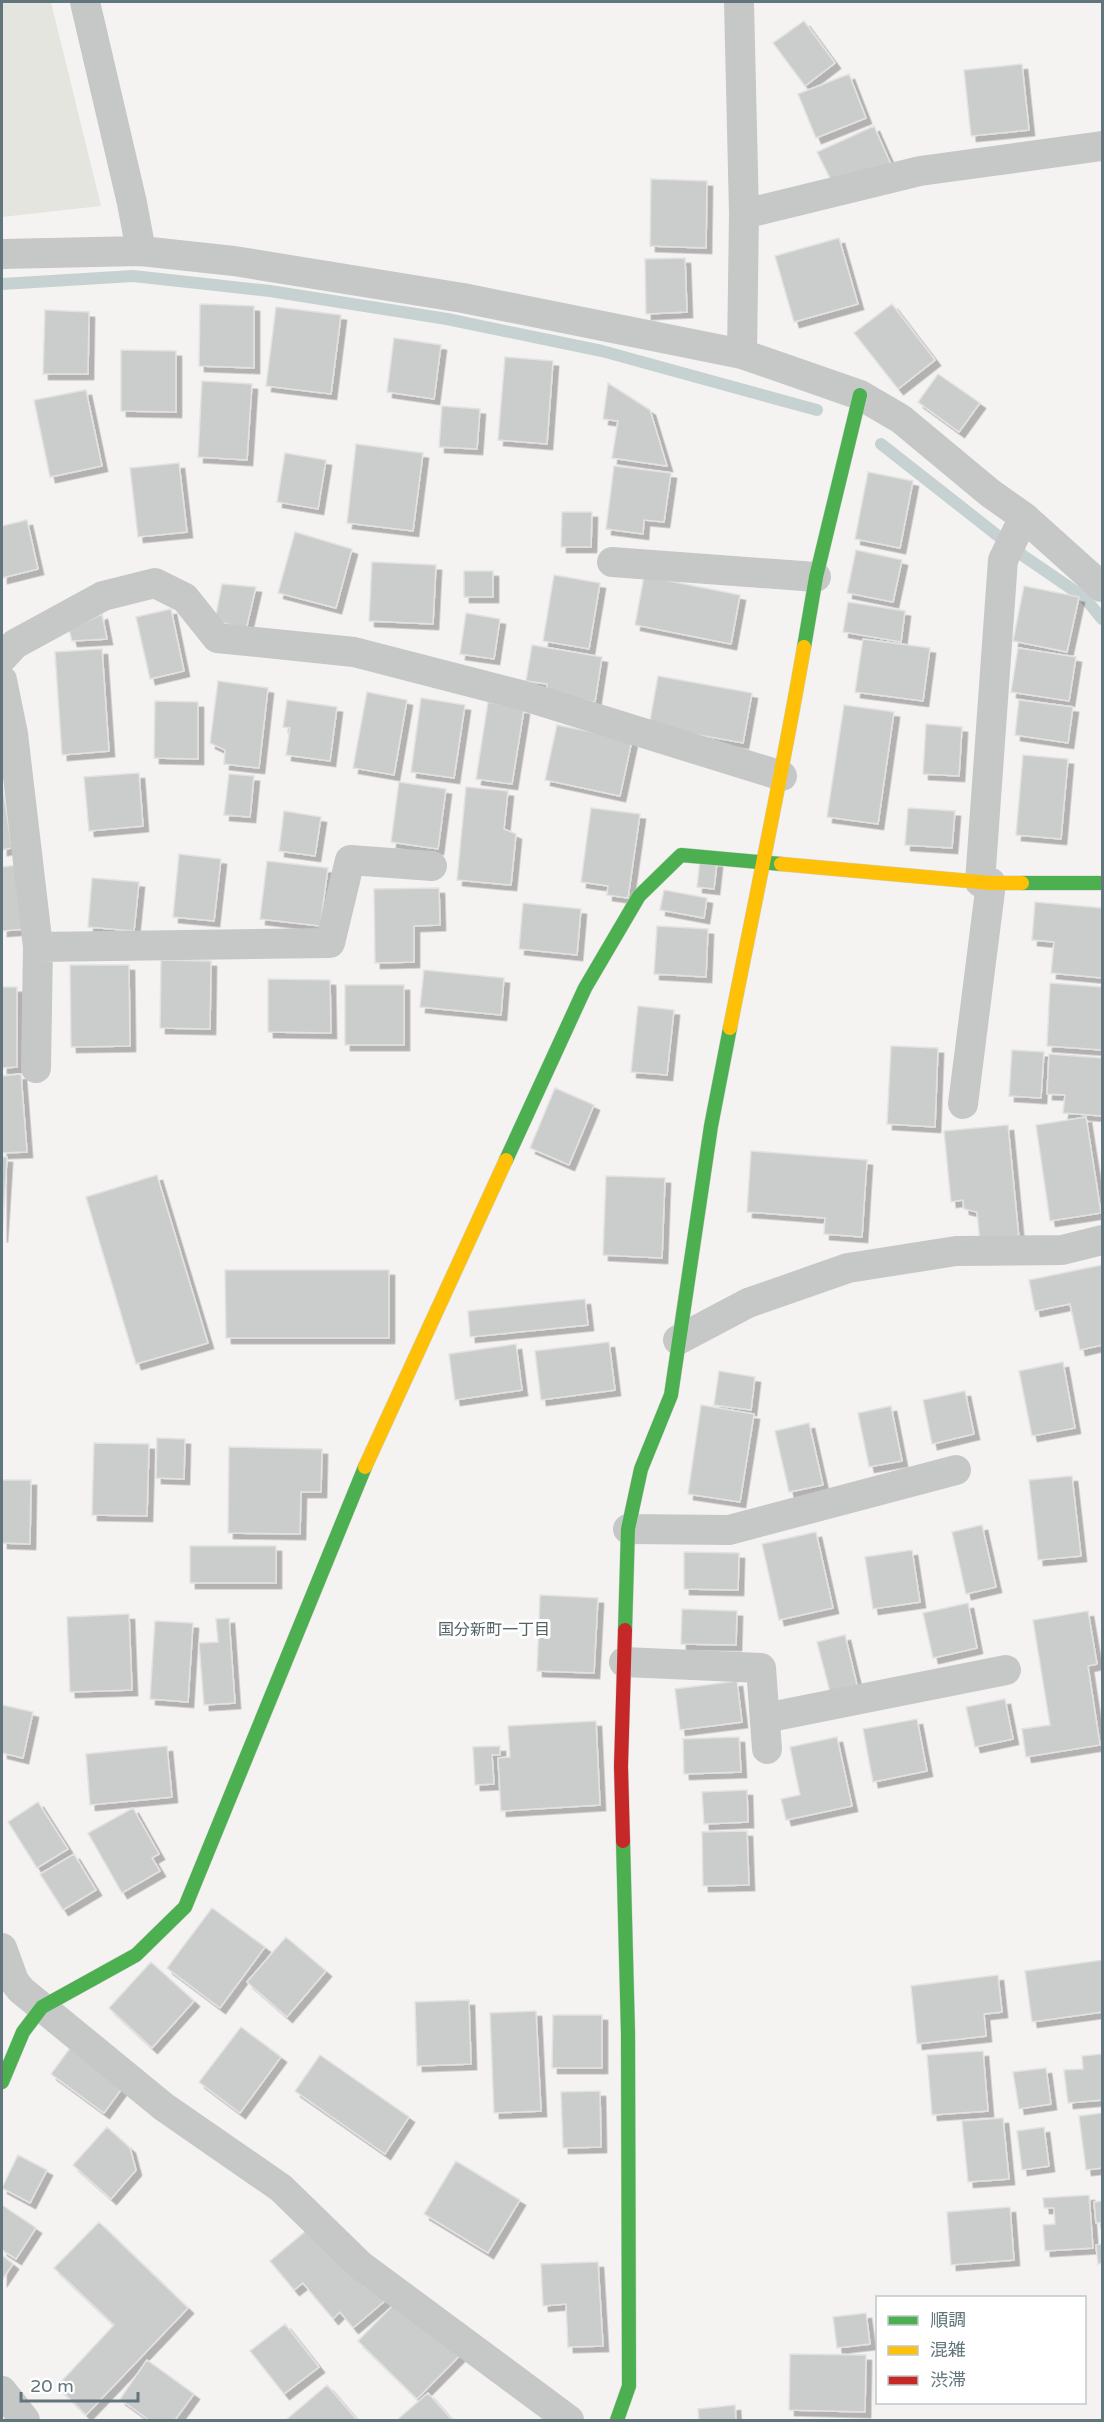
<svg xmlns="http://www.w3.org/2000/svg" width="1104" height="2422" font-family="'Varela Round','Noto Sans JP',sans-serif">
	<defs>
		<filter id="shadow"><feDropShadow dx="5.5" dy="5.5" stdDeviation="0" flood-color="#0004"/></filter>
	</defs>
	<rect width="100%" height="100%" fill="#f4f3f2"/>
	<path fill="#e4e5df" d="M2 2H51L101 206 2 217Z"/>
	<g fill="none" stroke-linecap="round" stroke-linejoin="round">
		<path stroke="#c6d2d2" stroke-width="12" d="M2 284 133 276 270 291 447 319 602 351 817 410
			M881 444 1025 557 1085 598 1102 619"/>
	</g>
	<path fill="#cbcccc" stroke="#e3e2e2" stroke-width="1.5" filter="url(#shadow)" d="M804 21 835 63 805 86 773 43Z
		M1022 64 1029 130 971 136 964 70Z
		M849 74 866 118 816 138 798 94Z
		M874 126 893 169 834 186 817 152Z
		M651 179 707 181 706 248 650 246Z
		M839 238 858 304 794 322 775 256Z
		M685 258 687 312 646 314 645 259Z
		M200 304 254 306V368L199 366Z
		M892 304 935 360 898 389 854 333Z
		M276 307 341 315 331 394 266 386Z
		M45 310 89 312 88 374H43Z
		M394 338 441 345 434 399 387 392Z
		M121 350 176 351V412L121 411Z
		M505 357 553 361 547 444 498 440Z
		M938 374 980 403 959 432 918 402Z
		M202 381 252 384 247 460 198 457Z
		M608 383 650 410 667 466 612 458 618 421 603 419Z
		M86 390 102 466 50 477 34 400Z
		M442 406 480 409 477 449 439 447Z
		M356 444 423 453 413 531 347 523Z
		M285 453 326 460 318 509 277 502Z
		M179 463 187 532 138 537 130 468Z
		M614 466 671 473 664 522 644 520 643 534 606 529Z
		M868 472 913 481 900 548 855 539Z
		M562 512H592L591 547H561Z
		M27 520 38 569 2 578V526Z
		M295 532 352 549 336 608 278 593Z
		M856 550 902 560 893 602 847 593Z
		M372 562 436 565 433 624 369 621Z
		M464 571H493V597H464Z
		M554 575 600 583 589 649 543 641Z
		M644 576 740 595 731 644 635 625Z
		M222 584 256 587 246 630 215 620Z
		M1024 586 1079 597 1067 652 1013 641Z
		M848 602 905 611 901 642 843 632Z
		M171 609 184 671 150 679 136 617Z
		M466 613 500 619 494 659 460 654Z
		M102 614 107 639 72 641 69 630Z
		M863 639 930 648 923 701 855 692Z
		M532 645 602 657 595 702 546 694 547 684 526 681Z
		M1018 648 1076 657 1069 701 1011 692Z
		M102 649 109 751 62 755 55 652Z
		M658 676 752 693 743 743 649 726Z
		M218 681 268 688 259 768 224 764 225 750 210 743Z
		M367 692 407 700 394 775 353 768Z
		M421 698 465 705 454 778 411 772Z
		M287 700 337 707 330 761 286 755 290 728 283 727Z
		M1019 700 1073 707 1068 743 1015 735Z
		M155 701 198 702V759L154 758Z
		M488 702 524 709 512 784 476 779Z
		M844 705 894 712 878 824 827 817Z
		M926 724 962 727 959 776 923 774Z
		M557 725 632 740 620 796 545 780Z
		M1023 755 1068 759 1061 839 1016 835Z
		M139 773 143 826 89 831 84 777Z
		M229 774 254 776 250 817 224 815Z
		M399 782 446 789 438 849 391 842Z
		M2 783 12 848 2 850Z
		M466 787 508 791 504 829 516 834 511 885 457 880Z
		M591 808 640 814 628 898 607 895 608 886 581 882Z
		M908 808 955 811 952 848 905 845Z
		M284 811 321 817 315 856 279 851Z
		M179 854 221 859 214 921 173 917Z
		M700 860 717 862 714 889 697 887Z
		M267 861 328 868 320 926 260 919Z
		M16 865 26 929 2 931V867Z
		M92 878 139 882 134 931 88 927Z
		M439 888 440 925 414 926V962L375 963 374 889Z
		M664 890 707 898 704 918 660 910Z
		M1035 902 1102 908V978L1051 973 1054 942 1032 940Z
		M523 903 581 909 577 955 519 949Z
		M657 926 708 929 706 977 654 974Z
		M161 960 211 961 210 1029 160 1028Z
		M70 965H129L130 1046 71 1047Z
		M424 970 504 978 501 1015 420 1007Z
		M268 979 330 980 331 1033 268 1032Z
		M1050 983 1102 987V1050L1047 1046Z
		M345 985H404V1045H345Z
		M2 987H17V1067L2 1068Z
		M638 1006 674 1010 667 1075 631 1072Z
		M891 1046 938 1048 935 1127 887 1124Z
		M1012 1050 1044 1052 1041 1098 1009 1096Z
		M1049 1054 1102 1058V1116L1063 1113 1065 1095 1047 1094Z
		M21 1074 27 1152 2 1153V1076Z
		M555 1088 594 1105 569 1165 530 1148Z
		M1086 1117 1101 1213 1050 1221 1036 1125Z
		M1008 1125 1019 1239 980 1242 977 1212 964 1209 963 1200 951 1202 944 1131Z
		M751 1151 867 1160 862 1237 824 1234 825 1218 747 1212Z
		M2 1157H7L2 1237Z
		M157 1175 208 1343 136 1364 86 1197Z
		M606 1176 665 1178 662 1258 603 1255Z
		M1102 1265V1345L1080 1350 1070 1304 1035 1311 1029 1280Z
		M225 1270H389V1338H226Z
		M585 1299 588 1325 470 1337 468 1311Z
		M609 1342 615 1390 541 1400 535 1351Z
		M516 1344 522 1390 455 1400 449 1354Z
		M1063 1362 1075 1428 1032 1436 1019 1371Z
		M719 1371 755 1377 751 1410 714 1405Z
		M965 1391 974 1434 932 1444 923 1400Z
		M701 1405 754 1414 740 1502 688 1494Z
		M891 1406 902 1461 869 1467 858 1413Z
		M809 1423 823 1485 789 1492 775 1431Z
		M157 1438 185 1439 184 1479 156 1478Z
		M94 1443 149 1444 147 1516 92 1515Z
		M229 1447 322 1449 321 1492H301L300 1534 228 1533Z
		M1072 1476 1081 1556 1038 1560 1029 1480Z
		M2 1480H31L30 1544 2 1543Z
		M982 1525 996 1587 966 1594 952 1532Z
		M816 1532 833 1608 779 1620 762 1544Z
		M190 1546H276V1583H190Z
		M912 1550 920 1602 873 1609 865 1557Z
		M684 1552 739 1553 738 1590 684 1589Z
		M540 1595 598 1598 594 1673 537 1671Z
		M968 1603 977 1648 933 1658 923 1613Z
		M682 1609 737 1611 736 1645 681 1644Z
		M1088 1611 1097 1664 1088 1666 1100 1745 1026 1757 1022 1729 1050 1725 1033 1620Z
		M129 1614 132 1690 70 1692 67 1617Z
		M229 1618 235 1703 204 1705 199 1643 218 1642 216 1619Z
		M155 1621 193 1623 188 1702 150 1699Z
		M845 1635 857 1685 830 1692 817 1642Z
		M737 1681 742 1722 680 1730 675 1689Z
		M1005 1699 1013 1739 975 1747 966 1707Z
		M2 1705 33 1712 23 1758 2 1753Z
		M917 1719 927 1771 873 1782 863 1729Z
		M596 1721 600 1805 501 1811 498 1758 510 1757 508 1726Z
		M739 1737 741 1772 684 1774 683 1739Z
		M837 1737 852 1806 786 1820 781 1799 800 1795 790 1747Z
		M167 1746 172 1797 90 1805 86 1754Z
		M500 1746V1755H492L494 1784 475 1785 473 1747Z
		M747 1790 748 1822 704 1824 702 1792Z
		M38 1802 68 1849 37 1868 8 1822Z
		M133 1808 159 1854 152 1858 160 1871 122 1893 88 1833Z
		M747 1831 749 1885 703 1886 702 1832Z
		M74 1854 96 1890 63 1910 40 1874Z
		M212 1908 265 1947 220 2008 167 1968Z
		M286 1937 326 1971 287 2017 247 1982Z
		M1102 1960V2012L1032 2022 1025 1971Z
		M151 1962 194 2001 152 2048 109 2008Z
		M998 1975 1002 2012 984 2014 986 2036 917 2044 911 1986Z
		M469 2000 471 2064 417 2066 415 2002Z
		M536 2011 541 2111 494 2113 490 2013Z
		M553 2015H602V2068H552Z
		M241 2027 281 2057 240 2113 199 2082Z
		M84 2029 137 2068 104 2113 51 2074Z
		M983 2051 988 2111 932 2115 927 2055Z
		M1102 2054V2100L1068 2103 1064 2070 1083 2069 1082 2056Z
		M320 2055 409 2117 385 2154 295 2091Z
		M1046 2068 1051 2104 1019 2109 1013 2072Z
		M600 2091 601 2147 563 2148 561 2092Z
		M1102 2113V2168L1086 2170 1079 2116Z
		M1003 2118 1009 2179 968 2182 962 2121Z
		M107 2127 130 2148 136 2170 111 2199 73 2165Z
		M1044 2127 1049 2166 1022 2170 1017 2131Z
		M18 2155 47 2170 30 2203 2 2188Z
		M456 2161 520 2200 488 2253 424 2214Z
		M1089 2195 1093 2248 1045 2251 1043 2225 1055 2224 1054 2208H1044L1043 2198Z
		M1102 2201V2223H1096L1094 2202Z
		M2 2205 36 2228 16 2259 2 2250Z
		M1010 2207 1014 2260 951 2265 947 2212Z
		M99 2222 188 2308 86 2415 57 2386 114 2325 54 2268Z
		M313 2225 365 2287 372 2282 386 2300 353 2328 340 2312 333 2319 303 2283 294 2290 270 2261Z
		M1102 2244V2263L1098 2264 1096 2245Z
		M2 2255 13 2264 2 2280Z
		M598 2262 603 2346 568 2347 566 2304 543 2306 541 2264Z
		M409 2289 468 2347 417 2399 358 2341Z
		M866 2313 870 2344 837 2348 833 2317Z
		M285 2324 319 2367 284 2394 250 2351Z
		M790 2354 866 2355 865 2412 789 2410Z
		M147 2360 194 2394 175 2420H149L120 2399Z
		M327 2385 357 2420H286Z
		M428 2393 452 2420H397Z
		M735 2405 736 2420H699L698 2409Z"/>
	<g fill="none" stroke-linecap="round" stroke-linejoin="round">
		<defs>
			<path id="fast" d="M804 647 816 577 860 395
				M1022 883H1102
				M506 1160 585 988 639 896 681 855 781 864
				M625 1630 628 1529 641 1469 671 1395 711 1126 730 1028
				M2 2082 23 2032 42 2007 136 1955 185 1907 365 1467
				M617 2420 629 2386 628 2033 623 1841"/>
			<path id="slow" d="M781 864 991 883H1022
				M730 1028C755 901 782 775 804 647
				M365 1467 506 1160"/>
			<path id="jam" d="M623 1841 621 1766 625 1630"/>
		</defs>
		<use href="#fast" stroke="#cfd0d0" stroke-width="15"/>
		<use href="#slow" stroke="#cfd0d0" stroke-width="15"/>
		<use href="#jam" stroke="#cfd0d0" stroke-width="15"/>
		<path stroke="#c6c8c8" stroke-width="30" d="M85 2 132 203 141 251
			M739 2 744 214 742 354
			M744 214 920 171 1102 146
			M2 254 141 251 234 261 463 298 742 354 860 395 901 419 990 493 1024 517 1102 587
			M612 562 816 577
			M2 658 15 644 103 596 155 583 185 598 217 638 354 652 521 695 782 776
			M2 680 13 734 38 947 36 1068
			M980 882 1003 560 1024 517
			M38 947 330 943 350 860 432 866
			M963 1104 991 883
			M678 1340 748 1303 848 1268 956 1251 1062 1250 1102 1240
			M628 1529 729 1530 956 1470
			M624 1662 761 1668 767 1749
			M765 1718 1006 1670
			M2 1948 14 1981 21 1990 164 2107 281 2188 360 2265 569 2420
			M2 2391 25 2420"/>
		<use href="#fast" stroke="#4caf50" stroke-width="14"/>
		<use href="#slow" stroke="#ffc107" stroke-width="14"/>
		<use href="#jam" stroke="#c62828" stroke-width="14"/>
	</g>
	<g text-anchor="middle" stroke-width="6" stroke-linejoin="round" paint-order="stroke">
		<g font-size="16" fill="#526267" stroke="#fff">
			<text x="494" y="1635">国分新町一丁目</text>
		</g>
	</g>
	<rect width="1104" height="2422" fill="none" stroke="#60767c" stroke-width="6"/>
	<rect x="876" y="2296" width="210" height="108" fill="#ffffff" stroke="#bfc8cb" stroke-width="1.5"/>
	<rect x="888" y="2316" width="30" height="9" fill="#4caf50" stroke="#bfc8cb" stroke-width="1.5"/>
	<text x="930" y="2326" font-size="18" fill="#60767c">順調</text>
	<rect x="888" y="2346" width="30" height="9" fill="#ffc107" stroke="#bfc8cb" stroke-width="1.5"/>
	<text x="930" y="2356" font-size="18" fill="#60767c">混雑</text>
	<rect x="888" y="2376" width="30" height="9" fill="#c62828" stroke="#bfc8cb" stroke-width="1.5"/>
	<text x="930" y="2386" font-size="18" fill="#60767c">渋滞</text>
	<path d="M21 2392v9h117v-9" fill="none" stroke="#60767c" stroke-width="3"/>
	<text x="30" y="2392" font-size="18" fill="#60767c" stroke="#ffffff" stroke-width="4.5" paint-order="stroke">20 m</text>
</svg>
